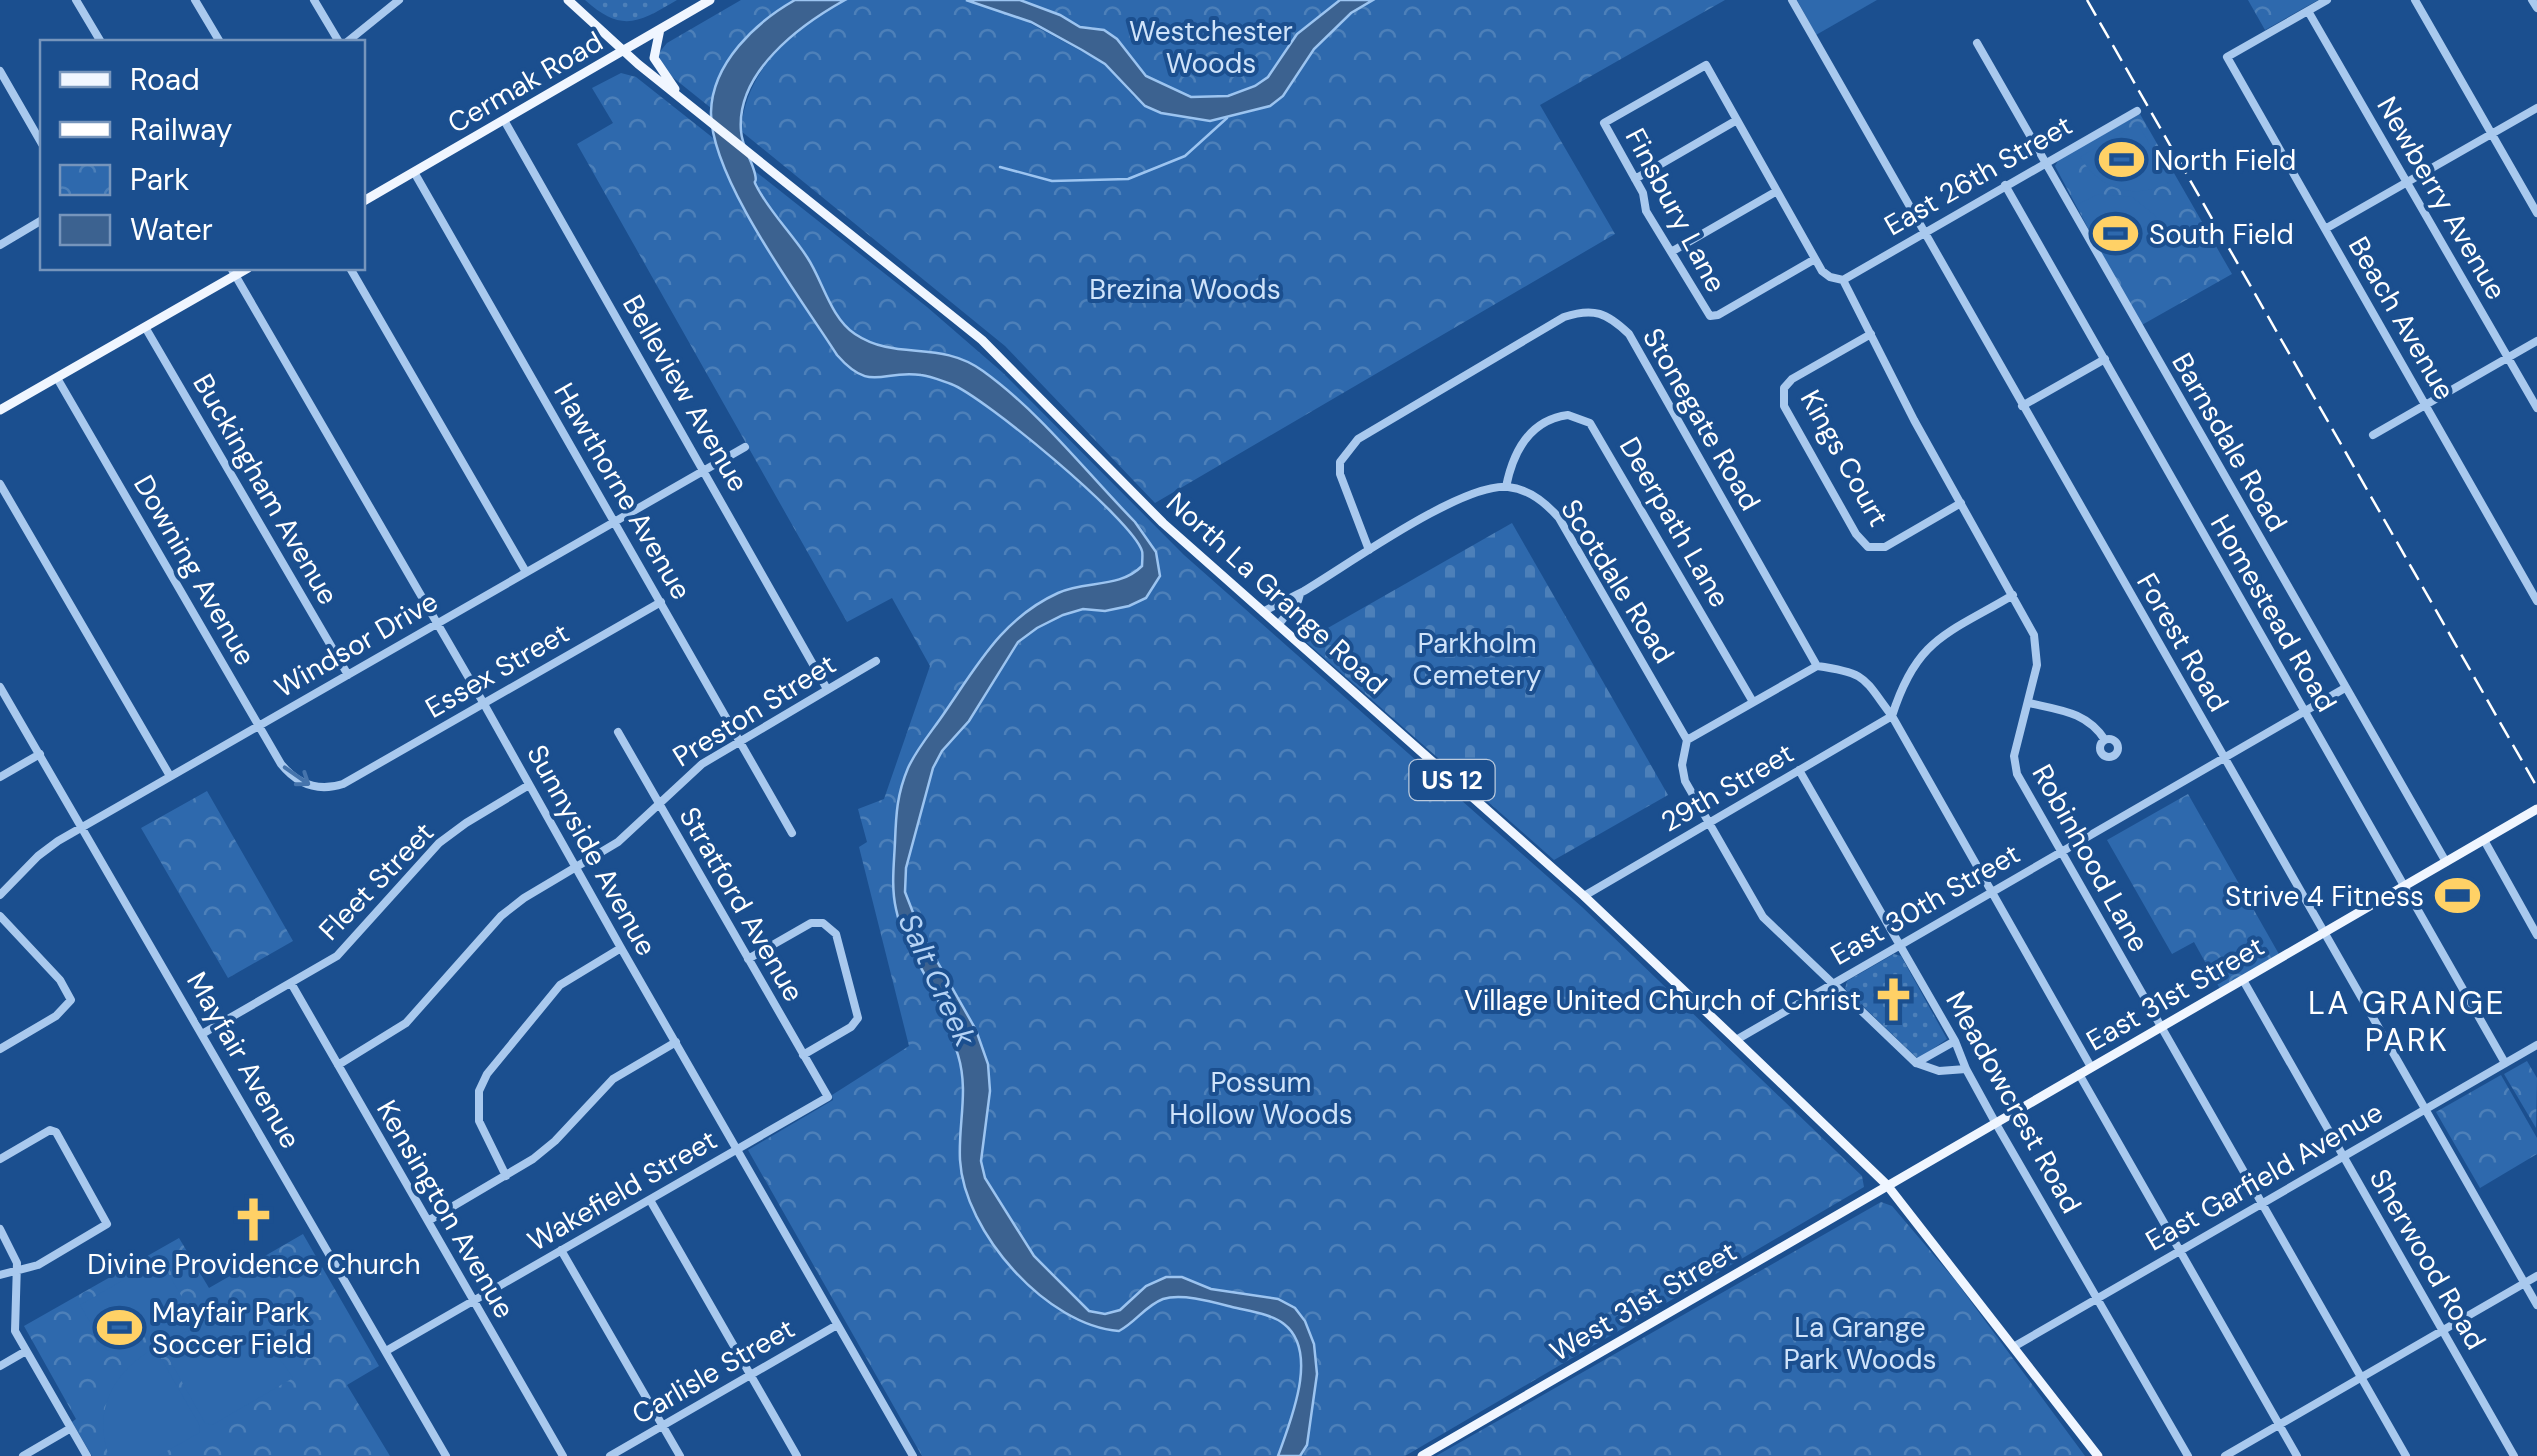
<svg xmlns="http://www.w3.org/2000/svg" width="2537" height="1456" font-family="'DM Sans',sans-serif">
	<defs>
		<pattern id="grass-dots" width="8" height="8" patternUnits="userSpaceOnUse" patternTransform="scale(2.5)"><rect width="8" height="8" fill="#2e69ad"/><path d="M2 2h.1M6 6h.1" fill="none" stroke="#4d80b9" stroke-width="1.8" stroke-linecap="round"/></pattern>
		<pattern id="cemetery-stones" width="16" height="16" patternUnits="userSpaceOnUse" patternTransform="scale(2.5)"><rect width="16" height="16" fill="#2e69ad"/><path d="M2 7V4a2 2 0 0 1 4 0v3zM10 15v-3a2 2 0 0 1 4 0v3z" fill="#4d80b9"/></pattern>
		<pattern id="park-crowns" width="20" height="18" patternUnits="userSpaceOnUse" patternTransform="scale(2.5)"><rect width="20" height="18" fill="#2e69ad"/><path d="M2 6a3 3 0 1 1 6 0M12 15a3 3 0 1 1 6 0" fill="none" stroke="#4d80b9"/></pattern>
	</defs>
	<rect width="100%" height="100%" fill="#1b4f8f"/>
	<path fill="url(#grass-dots)" d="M585 0H677C638 23 622 33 585 0Z
		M1894 954 1901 956 1947 1039 1921 1057 1917 1058 1845 989 1847 981Z"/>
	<path fill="url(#cemetery-stones)" d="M1512 523 1668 795 1554 860 1305 641Z"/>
	<path fill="url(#park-crowns)" d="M741 0H795C748 26 726 57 711 108L666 72 658 54 667 43Z
		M845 0H966L1011 13 1105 64 1134 97 1210 121 1299 73 1314 49 1351 13 1373 0H1725L1540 105 1615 234 1155 503 1005 346 741 131C745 70 793 28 845 0Z
		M1020 0H1340L1297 34 1268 77 1255 86 1228 96 1191 97 1146 76 1117 39 1092 27H1080L1060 15Z
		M2248 0H2318L2265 30Z
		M621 73 636 77 927 307 1002 372 1184 555 1582 907 1862 1176 1864 1187 1405 1456H922L748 1150 833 1100 832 1095 909 1046 859 847 867 842 858 809 884 799 930 666 892 598 847 622 577 144 613 123 592 88Z
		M2140 114 2232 274 2140 326 2055 166 2059 159Z
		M207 791 293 941 228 978 141 828Z
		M2188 794 2280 956 2220 989 2194 942 2172 954 2107 840Z
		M2527 1061 2537 1078 2536 1128 2504 1074Z
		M2501 1075 2537 1138V1154L2480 1188 2436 1112Z
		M1881 1202 1892 1206 1955 1280 2085 1456H1436Z
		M303 1234 379 1366 347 1385 390 1456H92L72 1422 76 1419 24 1326 179 1238 209 1288Z"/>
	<path fill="#2e69ad" d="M1797 0H1877L1816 35Z
		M2135 125 2139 126 2171 181C2137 201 2101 191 2080 157Z
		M2099 194 2132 197 2157 217 2114 252 2108 251 2076 205Z
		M160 1259 186 1304 107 1351 80 1305Z
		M200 1327C242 1326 272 1343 293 1378L212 1425 205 1423 159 1341Z
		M155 1348 200 1426 199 1433 158 1456H109C92 1411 114 1370 155 1348Z"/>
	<path fill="#3c6290" stroke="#9cc4f0" stroke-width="2.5" d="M795 0H845C800 25 736 72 741 131 742 147 752 160 755 174 758 187 751 176 758 189 771 213 792 234 807 257 823 281 830 317 855 334 897 362 939 339 983 371 1040 412 1086 472 1135 522L1156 552 1160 576 1146 598 1129 606 1105 611 1083 609 1063 615 1037 628 1018 642 969 721 942 751 933 768 906 868 905 892 921 933 976 1030 988 1064 990 1091 981 1161 985 1178 1034 1256 1089 1311 1105 1314 1120 1310 1146 1286 1166 1277H1182L1211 1289 1278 1299 1295 1308 1305 1321 1314 1344 1317 1374 1307 1445 1300 1456H1278C1290 1422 1320 1352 1284 1324 1272 1314 1248 1311 1232 1307 1213 1302 1182 1293 1163 1299 1145 1306 1136 1322 1119 1331 1047 1326 964 1232 960 1160 958 1124 969 1091 958 1055 952 1036 945 1016 937 998 923 968 903 943 896 909 891 887 894 864 895 842 896 814 897 794 908 768 917 748 933 730 945 712 978 664 1003 618 1058 593 1085 580 1119 589 1142 566 1142 564 1143 553 1142 551 1133 520 983 396 951 384 942 381 931 376 921 375 882 369 871 394 837 355 800 297 710 178 711 112 712 63 756 22 795 0Z
		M966 0H1020L1060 15 1080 27 1104 30 1117 39 1146 76 1191 97 1228 96 1255 86 1268 77 1297 34 1340 0H1373L1351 13 1314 49 1283 96 1270 106 1210 121 1161 113 1145 106 1105 64 1082 50 1031 22Z"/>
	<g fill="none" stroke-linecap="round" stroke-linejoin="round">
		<path stroke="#9cc4f0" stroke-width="2.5" d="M1000 167 1052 181 1128 179 1185 156 1227 118"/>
		<path stroke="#a9c9ee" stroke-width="8" d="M76 0 101 42
			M195 0 220 42
			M314 0 339 42
			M1792 0 2537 1305
			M2327 0 2227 57 2537 601
			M2415 0 2537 213
			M2532 0 2537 8
			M2308 11 2537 408
			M347 42 399 0
			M1977 43 2446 862
			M0 71 42 144
			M504 120 827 689
			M414 172 792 833
			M1635 179 1737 120
			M2005 185 2505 1063
			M2325 229 2537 108
			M0 245 42 220
			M1671 252 1777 191
			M1815 259 1718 315 1710 316 1646 211 1643 193 1604 123 1706 65 1822 271 1830 277 1843 280 1914 420 2034 635 2037 665 2014 756 2017 774 2406 1456
			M231 268 484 704 621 948 913 1456
			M350 268 526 572
			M1843 280 2137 111
			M145 327 348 675
			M1871 334 1792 379 1784 388V406L1856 534 1868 547H1885L1961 503
			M57 378 281 764C298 785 318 792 343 784L661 602
			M2022 406 2105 359
			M2373 435 2537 341
			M0 484 170 776
			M1506 487C1513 452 1529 420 1568 415L1590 423 1753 702
			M1369 550 1340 474V462L1358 439 1564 317C1594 307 1607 313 1629 334L1817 666C1868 673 1863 678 1892 716L1584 896
			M2013 595C1948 634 1917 637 1892 716L2091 1067
			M1263 612C1276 604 1291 598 1304 591 1348 565 1461 483 1508 487 1529 489 1546 503 1559 518L1687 740 1817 666
			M1278 625 1298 601 1300 594
			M0 687 446 1456
			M2029 703C2060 710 2087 712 2105 740
			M2100 748a9 9 0 1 1 18 0a9 9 0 1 1-18 0Z
			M1687 740 1682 765 1685 781 1763 917 1916 1063 1939 1071 1966 1069
			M1799 770 1955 1041 1966 1069 1995 1122 2188 1456
			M0 777 40 754
			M2484 840 2537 935
			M0 895 38 856 58 841 745 447
			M0 916 60 980 71 1000 56 1016 0 1049
			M748 959 811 923H823L836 934 858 1018 851 1027 803 1055
			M2243 980 2514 1456
			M291 983 563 1456
			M202 1034 337 956 439 843 466 823 529 785
			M1736 1040 2345 688
			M1916 1063 1955 1041
			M338 1065 406 1023 501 916 524 898 618 842 702 764 876 661
			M2079 1074 2297 1456
			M0 1159 50 1130 56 1132 107 1224 38 1265 0 1275
			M506 1176 479 1121V1091L487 1074 560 985 621 948
			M650 1200 797 1456
			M428 1221 533 1159 555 1141 613 1079 676 1042
			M0 1229 17 1263 15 1331 87 1456
			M561 1250 680 1456
			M2015 1346 2537 1045
			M386 1351 828 1097 618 732
			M0 1366 26 1351
			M23 1456 71 1428
			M610 1456 837 1325
			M2225 1456 2537 1276"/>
		<path stroke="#f0f6ff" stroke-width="9" d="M568 0 638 64 982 340 1163 523 1584 896 1736 1040 1887 1185 2098 1456
			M660 29 654 58 675 89
			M362 202 710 0
			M0 410 248 268
			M1422 1456 2537 809"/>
		<path stroke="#fff" stroke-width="2.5" stroke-dasharray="18 8" stroke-linecap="butt" d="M2087 0 2537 787"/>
	</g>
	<defs><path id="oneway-shaft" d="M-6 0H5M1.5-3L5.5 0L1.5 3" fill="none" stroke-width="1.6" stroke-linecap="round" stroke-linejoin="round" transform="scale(2.5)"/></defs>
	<use stroke="#4674ac" href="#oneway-shaft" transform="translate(297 776) rotate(35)"/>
	<defs>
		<symbol id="stadium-bare" viewBox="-9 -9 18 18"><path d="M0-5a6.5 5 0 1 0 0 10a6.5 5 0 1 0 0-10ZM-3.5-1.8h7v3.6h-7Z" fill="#ffd166" stroke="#1b4f8f" stroke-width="2.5" paint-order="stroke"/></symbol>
		<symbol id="church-bare" viewBox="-9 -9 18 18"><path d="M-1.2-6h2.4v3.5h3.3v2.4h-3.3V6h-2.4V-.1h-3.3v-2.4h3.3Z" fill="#ffd166" stroke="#1b4f8f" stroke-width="2.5" paint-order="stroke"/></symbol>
	</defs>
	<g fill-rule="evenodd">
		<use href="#stadium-bare" x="2090" y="128" width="63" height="63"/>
		<use href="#stadium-bare" x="2084" y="202" width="63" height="63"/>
		<use href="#stadium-bare" x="2426" y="864" width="63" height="63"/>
		<use href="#church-bare" x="1862" y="968" width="63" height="63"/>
		<use href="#church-bare" x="222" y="1188" width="63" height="63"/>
		<use href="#stadium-bare" x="88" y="1296" width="63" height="63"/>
	</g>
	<g text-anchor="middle" stroke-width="8" stroke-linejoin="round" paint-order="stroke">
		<rect fill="#1b4f8f" stroke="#bbcadd" stroke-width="2.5" x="1409.5" y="760" width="85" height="40" rx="8"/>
		<g font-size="25" font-weight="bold" fill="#fff">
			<text x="1452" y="789">US 12</text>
		</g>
		<g font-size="28" fill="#cfe3fa" stroke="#1b4f8f">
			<text x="1211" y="41">Westchester<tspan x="1211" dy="32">Woods</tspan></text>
			<text x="1185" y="299">Brezina Woods</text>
			<text x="1477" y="653">Parkholm<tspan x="1477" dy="32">Cemetery</tspan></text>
			<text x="1261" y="1092">Possum<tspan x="1261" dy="32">Hollow Woods</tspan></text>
			<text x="1860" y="1337">La Grange<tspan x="1860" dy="32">Park Woods</tspan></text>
		</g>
		<g font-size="28" fill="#fff" stroke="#1b4f8f">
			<text transform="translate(525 82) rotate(-30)" y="10">Cermak Road</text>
			<text transform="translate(1978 175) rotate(-30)" y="10">East 26th Street</text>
			<text transform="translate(2442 198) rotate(60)" y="10">Newberry Avenue</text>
			<text transform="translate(1676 210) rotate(62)" y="10">Finsbury Lane</text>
			<text transform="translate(2402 318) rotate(60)" y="10">Beach Avenue</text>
			<text transform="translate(686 393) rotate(60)" y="10">Belleview Avenue</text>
			<text transform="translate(1702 419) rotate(60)" y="10">Stonegate Road</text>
			<text transform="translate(2230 442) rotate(60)" y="10">Barnsdale Road</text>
			<text transform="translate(1845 458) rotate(61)" y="10">Kings Court</text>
			<text transform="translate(266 489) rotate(60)" y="10">Buckingham Avenue</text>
			<text transform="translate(623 491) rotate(60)" y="10">Hawthorne Avenue</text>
			<text transform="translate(1675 522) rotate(60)" y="10">Deerpath Lane</text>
			<text transform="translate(195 570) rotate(60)" y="10">Downing Avenue</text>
			<text transform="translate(1618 581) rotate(58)" y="10">Scotdale Road</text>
			<text transform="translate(1277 593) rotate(42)" y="10">North La Grange Road</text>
			<text transform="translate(2274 613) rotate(60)" y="10">Homestead Road</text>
			<text transform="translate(2183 642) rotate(60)" y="10">Forest Road</text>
			<text transform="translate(356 644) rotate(-30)" y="10">Windsor Drive</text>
			<text transform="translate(497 670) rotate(-30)" y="10">Essex Street</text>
			<text transform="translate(754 710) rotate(-32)" y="10">Preston Street</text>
			<text transform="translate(1727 787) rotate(-30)" y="10">29th Street</text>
			<text transform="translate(592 850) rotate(61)" y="10">Sunnyside Avenue</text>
			<text transform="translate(2091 858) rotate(61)" y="10">Robinhood Lane</text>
			<text transform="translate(376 881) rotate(-46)" y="10">Fleet Street</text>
			<text transform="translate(742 904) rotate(60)" y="10">Stratford Avenue</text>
			<text transform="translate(1925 904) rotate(-30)" y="10">East 30th Street</text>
			<text transform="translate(2175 993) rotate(-30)" y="10">East 31st Street</text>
			<text transform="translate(244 1060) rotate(60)" y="10">Mayfair Avenue</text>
			<text transform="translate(2014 1102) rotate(61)" y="10">Meadowcrest Road</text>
			<text transform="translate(2264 1176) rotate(-30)" y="10">East Garfield Avenue</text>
			<text transform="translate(622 1190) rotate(-30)" y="10">Wakefield Street</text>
			<text transform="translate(446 1209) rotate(60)" y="10">Kensington Avenue</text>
			<text transform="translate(2428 1259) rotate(60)" y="10">Sherwood Road</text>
			<text transform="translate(1643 1301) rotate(-30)" y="10">West 31st Street</text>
			<text transform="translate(713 1371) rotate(-30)" y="10">Carlisle Street</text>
		</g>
		<g font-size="28" fill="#fff" stroke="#1b4f8f" text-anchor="start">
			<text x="2154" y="170">North Field</text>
			<text x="2149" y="244">South Field</text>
			<text x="2424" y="906" text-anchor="end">Strive 4 Fitness</text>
			<text x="1861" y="1010" text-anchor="end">Village United Church of Christ</text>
			<text x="254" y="1274" text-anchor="middle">Divine Providence Church</text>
			<text x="152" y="1322">Mayfair Park<tspan x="152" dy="32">Soccer Field</tspan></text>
		</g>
		<g font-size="30" font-style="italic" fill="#b5d3f5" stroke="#1b4f8f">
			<text transform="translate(937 980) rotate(65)" y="10">Salt Creek</text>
		</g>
		<g font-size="32" letter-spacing="2.5" fill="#fff" stroke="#1b4f8f">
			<text x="2407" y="1014">LA GRANGE<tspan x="2407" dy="37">PARK</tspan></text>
		</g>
	</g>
	<rect x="40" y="40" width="325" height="230" fill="#1b4f8f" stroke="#7695bc" stroke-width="2.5"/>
	<rect x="60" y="72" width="50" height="15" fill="#f0f6ff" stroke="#7695bc" stroke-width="2.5"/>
	<text x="130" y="90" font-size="30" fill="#ffffff">Road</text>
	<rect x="60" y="122" width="50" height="15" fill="#ffffff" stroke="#7695bc" stroke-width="2.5"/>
	<text x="130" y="140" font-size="30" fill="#ffffff">Railway</text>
	<rect x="60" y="165" width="50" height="30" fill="url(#park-crowns)" stroke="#7695bc" stroke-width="2.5"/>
	<text x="130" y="190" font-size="30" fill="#ffffff">Park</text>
	<rect x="60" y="215" width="50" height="30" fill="#3c6290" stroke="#7695bc" stroke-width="2.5"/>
	<text x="130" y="240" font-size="30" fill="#ffffff">Water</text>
</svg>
